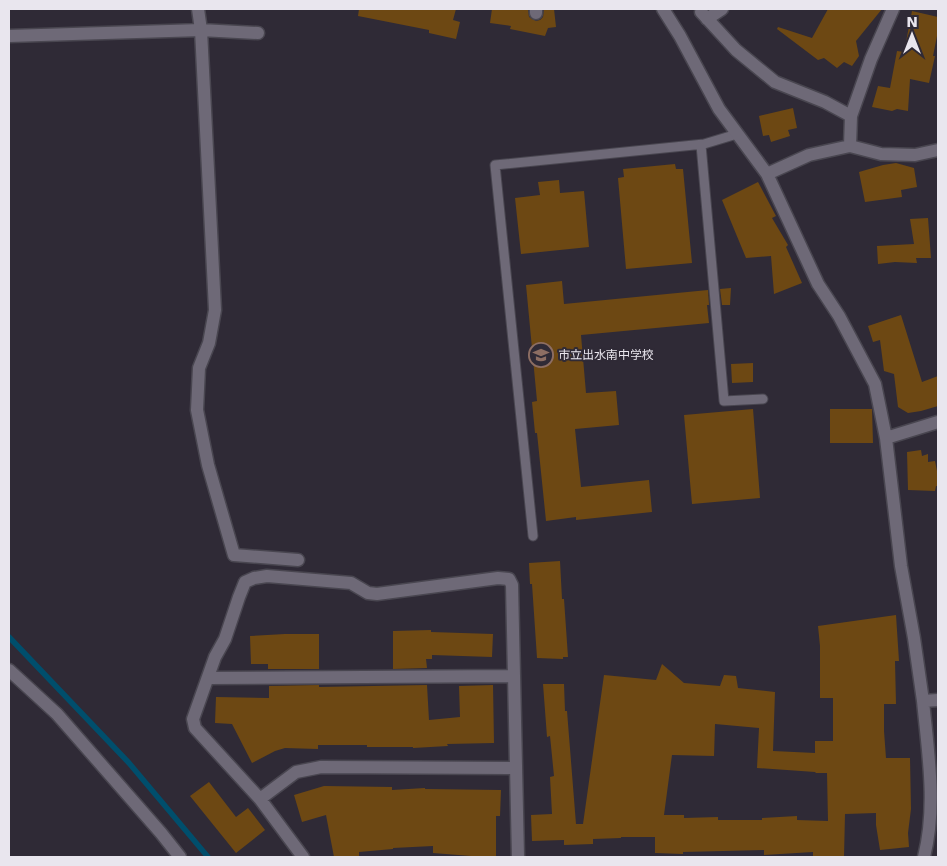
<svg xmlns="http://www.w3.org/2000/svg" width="947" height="866" font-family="'DejaVu Sans','Noto Sans JP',sans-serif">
	<rect width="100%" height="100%" fill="#2f2a36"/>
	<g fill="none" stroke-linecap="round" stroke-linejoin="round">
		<path stroke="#004e6c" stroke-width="5.5" d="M9 637 129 763 208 857"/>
	</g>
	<path fill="#6d4813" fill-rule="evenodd" d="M359 9H456L453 20 460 22 456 39 429 33V30L358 16Z
		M492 9H528L529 17 536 21 540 20 543 17 544 9H554L556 27 548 28 545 36 510 29 511 26 490 23Z
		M828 9H882L856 41 859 56 852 66 844 62 837 68 824 58 818 60 777 29 778 27 812 38Z
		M912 11 938 17V31L933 56H935L929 83 910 79 908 111 897 109 892 111 872 107 878 86 890 88 897 51 904 52Z
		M793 108 797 128 788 130 790 136 771 142 769 135 763 136 759 116Z
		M896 163 914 168 917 187 901 190 902 197 865 202 859 172 883 165Z
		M675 164 676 169H683L692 263 626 269 618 178 624 177 623 169Z
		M559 180 560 193 584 191 589 247 521 254 515 198 540 195 538 182Z
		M758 182 776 216 772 218 788 245 786 247 802 283 774 294 771 256 746 258 722 200Z
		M928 218 931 258H916L917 263 895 262 878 264 877 246 914 244 910 219Z
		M562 281 564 304 708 290 709 305H707L709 323 581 335 586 393 616 391 619 425 575 429 581 487 649 480 652 512 576 520V517L546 521 537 433H535L532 402 537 401 526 285Z
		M731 288 730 305H722L720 289Z
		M901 315 922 382 938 376V406L921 411 908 413 898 407 894 374 884 371 880 340 873 342 868 326Z
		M753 363V382L732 383 731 364Z
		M753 409 760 498 692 504 684 415Z
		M830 409H872L873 443H830Z
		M921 450 922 456 928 454V462L935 461 938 476V486H936L935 491 908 490 907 452Z
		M560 561 562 599H564L568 657H563V659L537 658 532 584H530L529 563Z
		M896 615 899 661H895L896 704H884V731L886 758H910L911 809 908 833 909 847 880 850 876 825V813L845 814 844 857H813V852L764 855V850L683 852V854L655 853V837H621V838L593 839V844L564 845V840L532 841 531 815 552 814 550 777 554 776 550 736 547 737 543 684H564L565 711H567L576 824H583L604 675 656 680 662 664 684 683 720 686 724 675 736 676 738 688 775 692 773 751 815 753V741H833V698H820V646L818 626ZM715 724 759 728 757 768 815 772 816 773H827L828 821 797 820V816L762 818V820H718V817L684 818V815H664L672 755 714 756Z
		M431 630V632L493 634 492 657 432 655V659H426L427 668 393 669V631Z
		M285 634H319V669H268V664H251L250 636Z
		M319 685V687L427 685 429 720 460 717 459 686 493 685 494 743 447 744 448 746 413 748V747H367V745H318V749L285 748 275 751 252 763 232 724 215 723 216 697 269 698V686Z
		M209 782 236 817 248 808 265 830 236 853 190 796Z
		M324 786 392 787V790L425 788V789L501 790 500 816H496V856H471L433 853V846L393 848V849L359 852V857H334L326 815 302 822 294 795Z"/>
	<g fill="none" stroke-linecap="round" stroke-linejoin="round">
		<defs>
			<path id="service" d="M701 145 724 401 763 399
				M533 536 495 165 704 144 737 134"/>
			<path id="minor" d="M198 9 201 30 215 310 209 343 199 368 197 410 208 465 234 555 298 560
				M663 9 680 36 719 109 767 174 818 284 839 316 875 384 886 438 901 566 914 638 923 701
				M701 12 736 50 775 82 825 102 851 116
				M536 13V9
				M707 19 722 9
				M9 36 201 30 258 33
				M850 146 851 116 871 59 893 9
				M767 174 809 155 850 146 881 154 915 155 938 150
				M886 438 938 422
				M9 670 57 714 161 833 180 857
				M208 678 514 676
				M260 799 296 772 321 767 515 768
				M303 857 260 799 195 728 193 719 215 657 225 639 239 597 245 582 254 578 267 576 351 583 368 593 377 594 498 578 509 579 512 585 518 857
				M924 857C937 806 928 753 923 701L938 700"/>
		</defs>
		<use href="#service" stroke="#494650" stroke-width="11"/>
		<use href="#minor" stroke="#494650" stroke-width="15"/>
		<use href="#service" stroke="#6e6977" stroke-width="9"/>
		<use href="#minor" stroke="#6e6977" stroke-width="12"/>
	</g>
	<defs>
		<symbol id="school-ring" viewBox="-11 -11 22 22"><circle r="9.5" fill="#2f2a36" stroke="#8d6e63" stroke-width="1.5"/><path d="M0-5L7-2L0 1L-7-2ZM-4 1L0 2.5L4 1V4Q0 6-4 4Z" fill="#8d6e63"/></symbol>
	</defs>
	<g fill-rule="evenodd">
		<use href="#school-ring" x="527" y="341" width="28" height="28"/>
	</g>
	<g text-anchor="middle" stroke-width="4" stroke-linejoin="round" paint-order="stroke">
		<g font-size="12" fill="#e9e6ee" stroke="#2f2a36" text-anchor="start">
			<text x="558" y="359">市立出水南中学校</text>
		</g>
	</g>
	<rect width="947" height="866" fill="none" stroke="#e9e6ee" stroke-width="20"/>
	<g transform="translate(912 35)" stroke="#2f2a36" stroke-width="4" paint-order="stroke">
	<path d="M0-4L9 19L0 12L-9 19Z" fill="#e9e6ee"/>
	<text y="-8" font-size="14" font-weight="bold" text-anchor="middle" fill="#e9e6ee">N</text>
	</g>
</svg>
